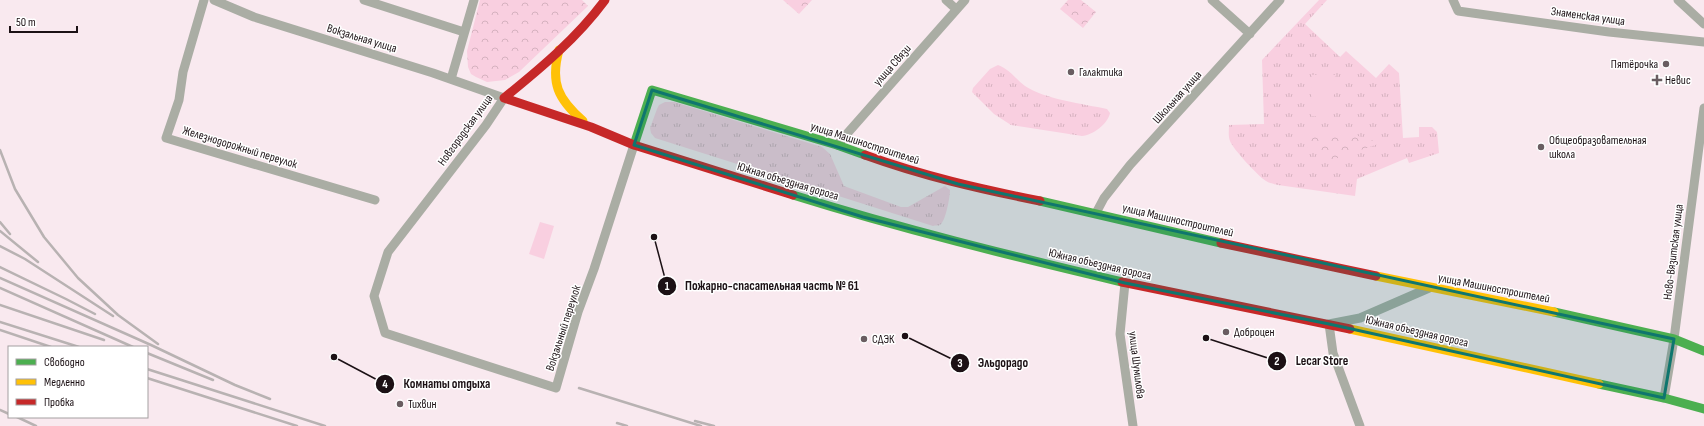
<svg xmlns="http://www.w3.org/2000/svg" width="1704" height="426" font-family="'Sofia Sans Condensed',sans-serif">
	<defs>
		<pattern id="grass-tufts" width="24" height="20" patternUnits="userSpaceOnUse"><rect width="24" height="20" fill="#f9cfe0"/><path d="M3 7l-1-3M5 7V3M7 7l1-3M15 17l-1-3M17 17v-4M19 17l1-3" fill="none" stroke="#d5b1bf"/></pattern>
		<pattern id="park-crowns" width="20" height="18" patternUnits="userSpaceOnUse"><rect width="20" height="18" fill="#f9cfe0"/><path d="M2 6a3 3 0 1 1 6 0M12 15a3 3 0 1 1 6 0" fill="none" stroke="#d5b1bf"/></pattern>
	</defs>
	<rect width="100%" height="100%" fill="#f9e9ef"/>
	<path fill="url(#grass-tufts)" d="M1319 0H1327L1305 24 1340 57 1346 51 1376 78 1389 64 1399 73 1403 138 1419 137V127H1432L1437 132 1439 153 1409 163 1407 158 1357 179 1355 196 1278 185C1274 184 1269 183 1266 181 1258 176 1233 149 1230 141 1228 136 1229 130 1229 125L1264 124 1262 60Z
		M998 65C1009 69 1016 79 1025 86 1044 99 1084 104 1107 109L1110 113C1108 124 1093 135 1082 136L1011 125 994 114 972 92 973 88 990 69Z
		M665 102H674L822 147 830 154 844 186 901 207H908L945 186 950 190C950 196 946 221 940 225 938 226 935 225 933 226L655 138 651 133 650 128 657 109 659 105Z"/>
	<path fill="url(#park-crowns)" d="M480 0H582L588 6 519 72 505 80 487 82 476 77 471 74 468 67 467 51Z
		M783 0H812L799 14Z
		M1068 0H1081L1096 12 1083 28 1060 9Z
		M1306 132 1348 133 1381 143 1329 161 1306 146Z"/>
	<path fill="#f9cfe0" d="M1312 75H1335L1333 117 1311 116Z
		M540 222 554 226 544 259 529 254Z"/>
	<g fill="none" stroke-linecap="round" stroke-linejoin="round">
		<path stroke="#aaada4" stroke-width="9" d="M204 0 183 72 179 100 166 138 375 200
			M214 0 254 17 433 73 504 98 486 125 388 252 374 296 385 333 556 388 578 312 594 269 634 145
			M364 0 464 32
			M946 0 956 9
			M1212 0 1250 34
			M1453 0 1458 11 1609 32 1704 42
			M1678 0 1704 24
			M451 79 474 0
			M837 145 965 0
			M1096 213 1104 198 1130 165 1280 0
			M1125 283 1120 334 1133 426
			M1664 398 1674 339 1704 108
			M1360 426 1333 353 1329 324 1360 318 1429 288"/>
		<path stroke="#4caf50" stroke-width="9" d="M634 145 652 90 837 145 865 155
			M793 195C902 229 1012 256 1122 282
			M1040 201 1221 243
			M1554 312 1674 339 1704 351
			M1599 384 1664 398 1704 409"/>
		<path stroke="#ffc107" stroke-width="9" d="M559 50C550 83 558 99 583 121
			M1376 276 1554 312
			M1350 329 1599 384"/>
		<path stroke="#c62828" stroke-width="9" d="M504 98 591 127 634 145 793 195
			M504 98C541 68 577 38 605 0
			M865 155C923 176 980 189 1040 201
			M1221 243 1376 276
			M1122 282 1350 329"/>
		<path stroke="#b8b2b2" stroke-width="2.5" d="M0 150 15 189 44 237 78 278 118 315 158 344
			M0 222 10 234
			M0 231 38 262
			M0 246 25 259 113 316
			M0 267 66 299 95 314
			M0 278 151 345 235 385 270 399
			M0 288 133 347
			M0 305 104 340
			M0 322 79 347
			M0 330 51 347
			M147 353 213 380
			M147 369 325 426
			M147 378 297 426
			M579 388 701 426
			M0 410 9 414
			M17 417 36 426
			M695 421 714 426
			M617 423 627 426"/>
	</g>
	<path fill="#0f766e" fill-opacity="0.2" stroke="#0f766e" stroke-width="3" stroke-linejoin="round" d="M652 90 958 184 1674 339 1664 398 1329 324 1125 283 863 217 634 145Z"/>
	<g fill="#695d61" stroke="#fff" stroke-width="1.5">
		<circle cx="1666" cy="64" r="4"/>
		<circle cx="1071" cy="72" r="4"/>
		<path d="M1655 74h4v4h4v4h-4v4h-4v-4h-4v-4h4z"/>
		<circle cx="1541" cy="147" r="4"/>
		<circle cx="1226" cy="332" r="4"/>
		<circle cx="864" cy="339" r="4"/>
		<circle cx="400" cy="404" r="4"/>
	</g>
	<g text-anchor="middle" stroke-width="3" stroke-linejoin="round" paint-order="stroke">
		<g font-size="12" fill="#1c1115" stroke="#fff">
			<text transform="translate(1588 16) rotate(8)" y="4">Знаменская улица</text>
			<text transform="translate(362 38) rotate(17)" y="4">Вокзальная улица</text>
			<text transform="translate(892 65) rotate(-49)" y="4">улица Связи</text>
			<text transform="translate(1177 97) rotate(-48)" y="4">Школьная улица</text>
			<text transform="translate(465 130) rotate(-54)" y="4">Новгородская улица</text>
			<text transform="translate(865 143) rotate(18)" y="4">улица Машиностроителей</text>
			<text transform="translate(240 147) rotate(17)" y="4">Железнодорожный переулок</text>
			<text transform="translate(788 181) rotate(17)" y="4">Южная объездная дорога</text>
			<text transform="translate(1178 220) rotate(13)" y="4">улица Машиностроителей</text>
			<text transform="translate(1673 252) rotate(-83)" y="4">Ново-Вязитская улица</text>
			<text transform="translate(1100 264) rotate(13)" y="4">Южная объездная дорога</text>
			<text transform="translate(1494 288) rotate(11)" y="4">улица Машиностроителей</text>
			<text transform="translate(563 328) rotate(-72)" y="4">Вокзальный переулок</text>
			<text transform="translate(1417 331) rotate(13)" y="4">Южная объездная дорога</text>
			<text transform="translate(1137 365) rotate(83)" y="4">улица Шумилова</text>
		</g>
		<g font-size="12" fill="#1c1115" stroke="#fff" text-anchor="start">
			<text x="1658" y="68" text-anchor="end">Пятёрочка</text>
			<text x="1079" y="76">Галактика</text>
			<text x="1665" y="84">Невис</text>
			<text x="1549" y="144">Общеобразовательная<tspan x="1549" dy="14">школа</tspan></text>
			<text x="1234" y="336">Доброцен</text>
			<text x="872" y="343">СДЭК</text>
			<text x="408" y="408">Тихвин</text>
		</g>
	</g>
	<path fill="none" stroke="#1c1115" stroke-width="1.5" d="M654 237L667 286M1206 338L1277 361M905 336L960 363M334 357L385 384"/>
	<g fill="#1c1115" stroke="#fff" stroke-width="1.5">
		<circle cx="654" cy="237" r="4"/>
		<circle cx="1206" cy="338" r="4"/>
		<circle cx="905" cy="336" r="4"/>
		<circle cx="334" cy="357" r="4"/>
		<circle cx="667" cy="286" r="10"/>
		<circle cx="1277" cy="361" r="10"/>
		<circle cx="960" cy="363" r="10"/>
		<circle cx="385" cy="384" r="10"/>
	</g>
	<g font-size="12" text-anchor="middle" font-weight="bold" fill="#fff">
		<text x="667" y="290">1</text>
		<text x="1277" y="365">2</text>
		<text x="960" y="367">3</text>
		<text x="385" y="388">4</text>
	</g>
	<g font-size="13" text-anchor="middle" font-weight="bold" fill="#1c1115" stroke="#fff" stroke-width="3" stroke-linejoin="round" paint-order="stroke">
		<text x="772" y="290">Пожарно-спасательная часть № 61</text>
		<text x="1322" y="365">Lecar Store</text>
		<text x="1003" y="367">Эльдорадо</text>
		<text x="447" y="388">Комнаты отдыха</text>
	</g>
	<rect x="8" y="346" width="140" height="72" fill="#ffffff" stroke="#a4a0a1"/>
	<rect x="16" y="359" width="20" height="6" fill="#4caf50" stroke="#a4a0a1"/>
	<text x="44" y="366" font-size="12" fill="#1c1115">Свободно</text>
	<rect x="16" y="379" width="20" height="6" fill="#ffc107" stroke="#a4a0a1"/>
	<text x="44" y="386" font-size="12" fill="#1c1115">Медленно</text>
	<rect x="16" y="399" width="20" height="6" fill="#c62828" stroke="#a4a0a1"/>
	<text x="44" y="406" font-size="12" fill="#1c1115">Пробка</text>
	<path d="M10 26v6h67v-6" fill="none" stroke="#1c1115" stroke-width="2"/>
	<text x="16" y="26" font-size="12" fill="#1c1115" stroke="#ffffff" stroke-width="3" paint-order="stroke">50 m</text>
</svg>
